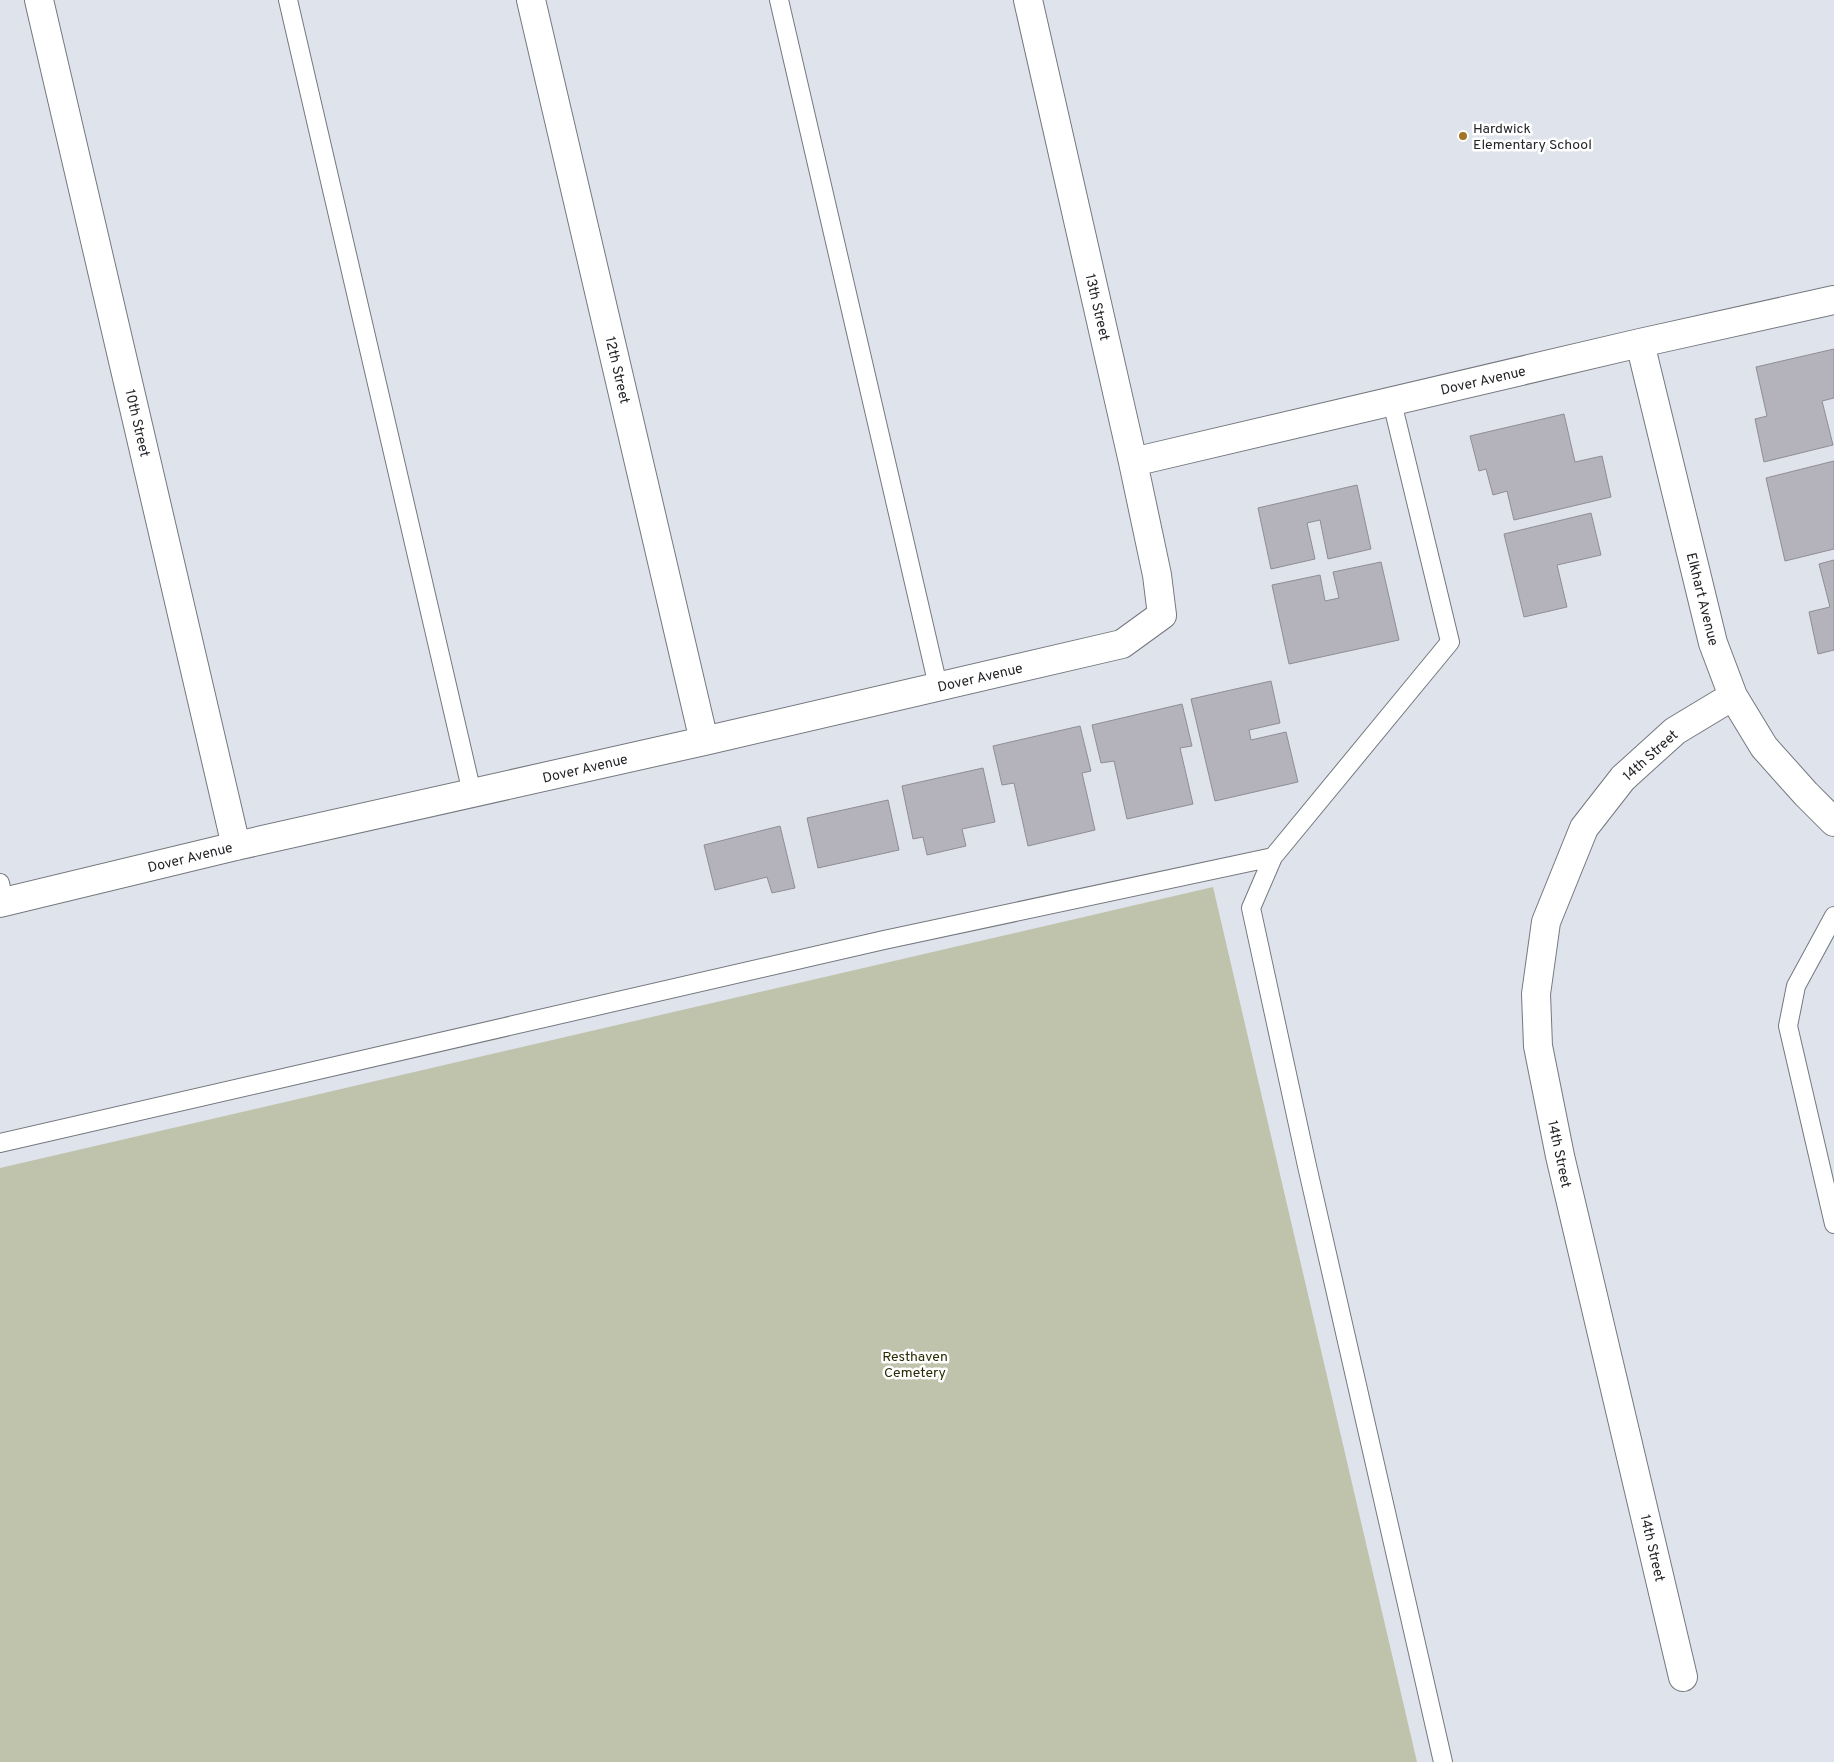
<svg xmlns="http://www.w3.org/2000/svg" width="1834" height="1762" font-family="Overpass,sans-serif">
	<rect width="100%" height="100%" fill="#dfe3eb"/>
	<path fill="#bfc3ab" d="M1213 887 1417 1762H0V1168Z"/>
	<path fill="#b4b2bb" stroke="#8f8d96" d="M1834 349V398L1822 401 1833 445 1764 462 1755 419 1767 416 1756 367Z
		M1564 414 1575 462 1602 456 1611 497 1514 520 1507 491 1493 495 1486 469 1479 471 1470 436Z
		M1834 461V549L1785 561 1766 478Z
		M1357 485 1371 549 1328 559 1320 520 1307 523 1315 559 1271 569 1258 508Z
		M1591 513 1601 555 1557 565 1567 607 1524 617 1504 534Z
		M1834 560V650L1818 654 1809 612 1830 607 1819 564Z
		M1381 562 1399 640 1289 664 1272 585 1320 575 1325 601 1339 598 1333 572Z
		M1271 681 1280 723 1249 730 1251 740 1286 732 1298 782 1215 801 1191 699Z
		M1182 704 1192 746 1180 748 1193 804 1127 819 1114 761 1101 763 1092 725Z
		M1080 726 1091 771 1082 773 1095 830 1028 846 1014 783 1002 785 993 746Z
		M983 768 995 822 962 829 966 846 927 855 923 837 913 839 902 786Z
		M888 800 899 850 818 868 807 818Z
		M780 826 795 888 772 893 767 877 715 890 704 845Z"/>
	<g fill="none" stroke-linecap="round" stroke-linejoin="round">
		<defs>
			<path id="service" d="M288 0 472 793
				M779 0 938 686
				M1392 402 1450 642 1273 857 1251 908 1307 1166 1443 1762
				M0 883 4 902
				M1834 916 1796 986 1788 1026 1834 1224
				M0 1143 884 940 1273 857"/>
			<path id="minor" d="M39 0 236 846
				M531 0 704 741
				M1640 343 1713 643 1733 696 1764 747 1806 794 1834 822
				M1133 462 1640 343 1834 300
				M0 903 236 846 704 741 1122 644 1162 615 1157 575 1133 462 1028 0
				M1683 1677 1560 1156 1538 1046 1536 994 1546 922 1584 828 1623 778 1675 731 1733 696"/>
		</defs>
		<use href="#service" stroke="#74787f" stroke-width="20"/>
		<use href="#minor" stroke="#74787f" stroke-width="30"/>
		<use href="#service" stroke="#fff" stroke-width="18"/>
		<use href="#minor" stroke="#fff" stroke-width="28"/>
	</g>
	<circle fill="#a27426" stroke="#fff" stroke-width="2" cx="1463" cy="136" r="5"/>
	<g text-anchor="middle" stroke-width="5" stroke-linejoin="round" paint-order="stroke">
		<g font-size="14" fill="#232427" stroke="#fff" text-anchor="start">
			<text x="1473" y="133">Hardwick<tspan x="1473" dy="16">Elementary School</tspan></text>
		</g>
		<g font-size="14" fill="#232427" stroke="#fff">
			<text transform="translate(1098 307) rotate(77)" y="5">13th Street</text>
			<text transform="translate(618 370) rotate(77)" y="5">12th Street</text>
			<text transform="translate(1483 380) rotate(-13)" y="5">Dover Avenue</text>
			<text transform="translate(138 423) rotate(77)" y="5">10th Street</text>
			<text transform="translate(1703 599) rotate(76)" y="5">Elkhart Avenue</text>
			<text transform="translate(980 677) rotate(-13)" y="5">Dover Avenue</text>
			<text transform="translate(1650 755) rotate(-42)" y="5">14th Street</text>
			<text transform="translate(585 768) rotate(-13)" y="5">Dover Avenue</text>
			<text transform="translate(190 857) rotate(-14)" y="5">Dover Avenue</text>
			<text transform="translate(1560 1154) rotate(78)" y="5">14th Street</text>
			<text transform="translate(1653 1548) rotate(77)" y="5">14th Street</text>
		</g>
		<g font-size="14" fill="#282c00" stroke="#fff">
			<text x="915" y="1361">Resthaven<tspan x="915" dy="16">Cemetery</tspan></text>
		</g>
	</g>
</svg>
